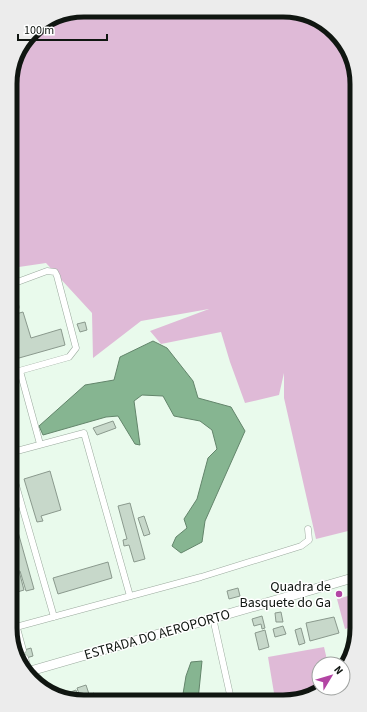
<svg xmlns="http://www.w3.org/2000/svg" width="367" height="712" font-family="'Source Sans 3',sans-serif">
	<rect width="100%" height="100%" fill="#e9faec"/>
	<path fill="#dfbad7" d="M84 10 298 11 332 28 353 60 356 462 351 464 356 483V529L316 539 284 398V373L279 395 245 403 230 362 221 332 161 344 150 331 209 309 141 321 93 358 92 313 46 263 12 268 11 74 35 28Z
		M355 594 357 599V625L345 629 337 599Z
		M324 647 328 664H319V688H321L307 698 275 699 268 657Z"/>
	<path fill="#86b591" stroke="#63856b" d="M153 341 167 348 193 381 198 398 231 407 245 431 205 521 202 542 181 553 172 546 176 537 187 528 184 519 197 499 208 458 217 449 212 430 200 421 174 416 163 396 142 395 134 401 140 445 135 444 118 416 106 417 43 435 39 426 85 385 114 380 120 357Z
		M202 661 198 700H182L186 676 191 662Z"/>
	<path fill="#c7d8ca" stroke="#8a998d" d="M23 312 31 338 61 329 65 345 12 360V345L15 344 12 333V315Z
		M85 322 87 330 80 332 77 324Z
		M113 421 116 428 97 435 93 428Z
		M50 471 61 510 41 516 43 521 37 522 24 479Z
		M13 496 18 511 13 513Z
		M130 503 145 559 134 562 129 545 124 546 123 540 127 539 118 506Z
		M144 516 150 534 144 536 138 518Z
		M18 532 34 589 26 591 20 571H19L24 590 14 593 13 552 14 554 17 553 13 542V534Z
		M108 562 112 578 58 594 53 578Z
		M238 588 240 596 229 599 227 591Z
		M281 612 283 622H276L275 613Z
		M262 616 265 628 262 629 261 624 254 626 252 619Z
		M334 617 339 633 310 641 306 623Z
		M283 626 286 634 275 637 273 629Z
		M301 628 305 643 299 645 295 630Z
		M265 630 269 647 259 650 255 633Z
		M31 648 33 656 19 660 14 653Z
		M86 685 89 694 80 697 77 688Z
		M76 690 79 701H74L66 698 65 694Z
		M94 693 97 701H83L82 697Z"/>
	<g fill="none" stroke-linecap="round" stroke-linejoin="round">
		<defs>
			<path id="street" d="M12 284 47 271 55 272 57 276 76 348 69 357 12 373
				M12 290 16 307
				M20 371 40 444
				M13 452 84 433 130 596
				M13 475 54 617
				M14 617 23 650
				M213 618 231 699
				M16 627 201 577 301 546 309 540 308 529
				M25 658 29 671"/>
			<path id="secondary" d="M27 672 356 577"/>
		</defs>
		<use href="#street" stroke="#9baa9e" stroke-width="7"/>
		<use href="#secondary" stroke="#9baa9e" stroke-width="10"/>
		<use href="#street" stroke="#fff" stroke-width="6"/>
		<use href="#secondary" stroke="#fff" stroke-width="9"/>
	</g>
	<circle fill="#b345a4" stroke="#fff" stroke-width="1.5" cx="339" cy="594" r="4"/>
	<g text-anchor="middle" stroke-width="3" stroke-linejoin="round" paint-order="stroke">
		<g font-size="14" fill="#101611" stroke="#fff" text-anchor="end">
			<text x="331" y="591">Quadra de<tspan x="331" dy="16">Basquete do Ga</tspan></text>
		</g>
		<g font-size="14" fill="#101611" stroke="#fff">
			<text transform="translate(157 634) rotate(-16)" y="5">ESTRADA DO AEROPORTO</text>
		</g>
	</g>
	<path d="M0 0H367V712H0ZM84 17H283A67 67 0 0 1 350 84V628A67 67 0 0 1 283 695H84A67 67 0 0 1 17 628V84A67 67 0 0 1 84 17Z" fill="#ececec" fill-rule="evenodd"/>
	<path fill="none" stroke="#101611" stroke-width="5" d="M84 17H283A67 67 0 0 1 350 84V628A67 67 0 0 1 283 695H84A67 67 0 0 1 17 628V84A67 67 0 0 1 84 17Z"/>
	<g transform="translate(331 676) rotate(52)"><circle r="19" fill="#ffffff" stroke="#9fa2a0"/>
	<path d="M0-3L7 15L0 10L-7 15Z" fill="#b345a4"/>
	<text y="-6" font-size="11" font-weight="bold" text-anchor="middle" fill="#101611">N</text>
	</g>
	<path d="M18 34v6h89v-6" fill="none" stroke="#101611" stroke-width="2"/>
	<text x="24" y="34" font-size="12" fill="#101611" stroke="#ffffff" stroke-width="3" paint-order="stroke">100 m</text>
</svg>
